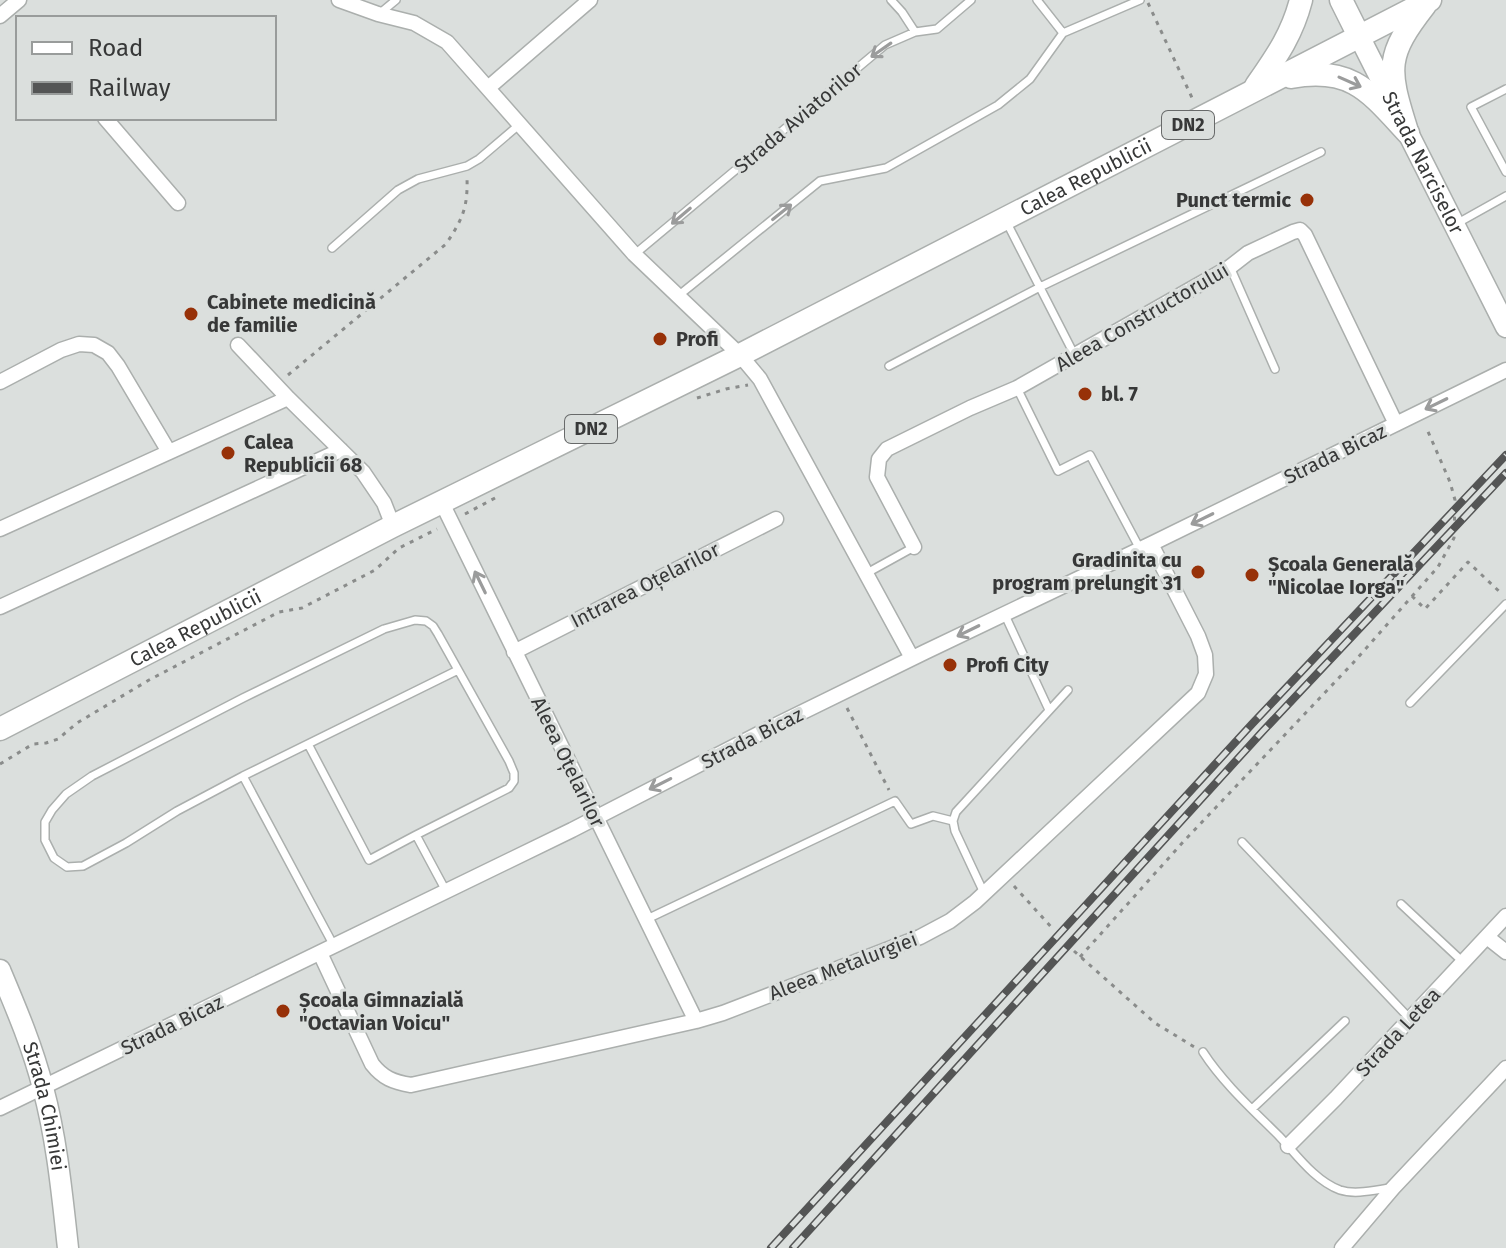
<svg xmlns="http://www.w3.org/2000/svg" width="1506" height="1248" font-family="'Fira Sans',sans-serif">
	<rect width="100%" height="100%" fill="#dbdfdd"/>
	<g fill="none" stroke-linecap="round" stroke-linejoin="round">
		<defs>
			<path id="lane" d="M891 0 902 12 915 32
				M1037 0 1063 33
				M379 14 396 0
				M1506 89 1471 107 1506 172
				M1006 221 1075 356
				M1456 224 1506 196
				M332 248 398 190 418 179 467 166 479 159 520 124
				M635 254 885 45 915 32 937 29 971 0
				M1230 267 1275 369
				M678 296 820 181 886 168 998 105 1030 79 1063 33 1140 0
				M889 366 1040 287 1321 152
				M1017 388 1058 471 1090 455 1140 549
				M867 573 914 547
				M1004 613 1049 710
				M1410 703 1506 604
				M308 744 369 860 416 835
				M243 776 334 946
				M1242 842 1410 1019
				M446 891 416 835 509 788 514 781V773L509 761 438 634 433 626 426 621 415 620 384 629 243 698 92 776 66 794 52 810 45 822V840L54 858 67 867 83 866 126 843 177 811 243 776 458 670
				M984 893 955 831 953 821 956 812 1068 690
				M1401 904 1463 962
				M645 920 895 801 911 824 933 816 953 821
				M1203 1052C1223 1083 1253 1110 1279 1136 1296 1154 1315 1181 1340 1190 1355 1195 1375 1190 1390 1188
				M1252 1109 1345 1021"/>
			<path id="street" d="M339 0 378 14 414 23 447 42 634 254 740 355 760 379 912 658
				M0 16 19 0
				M488 88 590 0
				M105 118 178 203
				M238 345 288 398 363 472 384 503 393 526
				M0 382 61 350 79 344 94 345 108 353 118 366 169 452
				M442 503 696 1021
				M0 529 288 398
				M914 547 877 477 879 459 887 449 970 408 1017 388 1230 267 1248 253 1293 232 1300 230 1305 235 1396 424
				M0 607 341 450
				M514 652 776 519
				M1487 937 1506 952
				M320 953 372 1064C383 1078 393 1082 411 1085L696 1021 723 1013 920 937 950 921 975 902 1198 693 1206 674 1205 655 1198 636 1151 544
				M0 1108 572 830 772 727 925 652 1151 544 1506 370
				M1288 1146 1336 1098 1506 916
				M1342 1248 1393 1188 1506 1068"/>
			<g id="secondary">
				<path id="s1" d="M1359 36 1506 327"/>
				<path id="s2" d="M0 970C16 1008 33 1048 43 1088 57 1140 62 1194 68 1248"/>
			</g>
			<g id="primary">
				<path d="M1341 0 1359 36"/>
				<path d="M1291 77C1352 66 1370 92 1408 133"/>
				<path d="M1256 86C1276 57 1292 35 1301 0"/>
				<path d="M1406 128C1387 68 1386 55 1425 5"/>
				<path id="s3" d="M0 729 393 526 740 355 1430 0"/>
			</g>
		</defs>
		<use href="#lane" stroke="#abafad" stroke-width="10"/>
		<use href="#street" stroke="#abafad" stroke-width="17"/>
		<use href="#secondary" stroke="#abafad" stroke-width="23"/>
		<use href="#primary" stroke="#abafad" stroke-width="25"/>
		<path stroke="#8a8c8b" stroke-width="3" stroke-dasharray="4 6" stroke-linecap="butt" d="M1148 3 1194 102
			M288 375 446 244C462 220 468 208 467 178
			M697 398 726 389 748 385
			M465 514 497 497
			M1412 596 1425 609 1468 562 1502 594
			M847 708 889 790
			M0 764 33 744 46 743 58 739 77 723 149 680 279 612 302 608 375 570 399 548 437 529
			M1014 886 1053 929
			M1074 951 1155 1023 1196 1048
			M1080 957 1184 841 1353 663 1438 567 1454 538 1455 500 1450 482 1426 427"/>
		<use href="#lane" stroke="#fff" stroke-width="7"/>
		<use href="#street" stroke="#fff" stroke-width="14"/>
		<use href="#secondary" stroke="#fff" stroke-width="20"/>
		<use href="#primary" stroke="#fff" stroke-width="22"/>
		<defs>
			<path id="rail" d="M771 1248 1252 724 1506 455
				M793 1248 1263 731 1506 473"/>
		</defs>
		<use href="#rail" stroke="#545555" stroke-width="8"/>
		<use href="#rail" stroke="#dbdfdd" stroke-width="5" stroke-dasharray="15" stroke-linecap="butt"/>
	</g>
	<defs><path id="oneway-shaft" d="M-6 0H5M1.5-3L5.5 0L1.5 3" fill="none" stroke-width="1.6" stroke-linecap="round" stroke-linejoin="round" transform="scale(2)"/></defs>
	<g stroke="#9b9c9c">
		<use href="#oneway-shaft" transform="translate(881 50) rotate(145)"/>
		<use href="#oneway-shaft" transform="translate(1350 82) rotate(24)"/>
		<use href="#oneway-shaft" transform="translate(782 212) rotate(-39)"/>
		<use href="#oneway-shaft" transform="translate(681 216) rotate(140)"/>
		<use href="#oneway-shaft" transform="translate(1436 404) rotate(154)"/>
		<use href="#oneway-shaft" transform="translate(1202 519) rotate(154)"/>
		<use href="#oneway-shaft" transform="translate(480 582) rotate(-116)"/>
		<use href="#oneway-shaft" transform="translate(968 631) rotate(154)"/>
		<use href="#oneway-shaft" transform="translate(660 784) rotate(153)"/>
	</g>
	<g fill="#973108" stroke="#dbdfdd" stroke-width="3">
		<circle cx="1307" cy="200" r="8"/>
		<circle cx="191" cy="314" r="8"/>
		<circle cx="660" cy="339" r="8"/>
		<circle cx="1085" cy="394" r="8"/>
		<circle cx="228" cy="453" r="8"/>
		<circle cx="1198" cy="572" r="8"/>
		<circle cx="1252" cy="575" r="8"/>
		<circle cx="950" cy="665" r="8"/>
		<circle cx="283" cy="1011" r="8"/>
	</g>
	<g text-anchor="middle" stroke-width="6" stroke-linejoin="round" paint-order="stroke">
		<g fill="#dbdfdd" stroke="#686a6a" stroke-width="2">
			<rect x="1162" y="111" width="52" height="28" rx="6"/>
			<rect x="565" y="415" width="52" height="28" rx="6"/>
		</g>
		<g font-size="18" font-weight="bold" fill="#373838">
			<text x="1188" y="131">DN2</text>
			<text x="591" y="435">DN2</text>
		</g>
		<g font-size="20" fill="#373838" stroke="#dbdfdd">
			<text transform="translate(798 118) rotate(-40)" y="7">Strada Aviatorilor</text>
			<text dy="7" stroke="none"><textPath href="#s1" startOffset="142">Strada Narciselor</textPath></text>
			<text dy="7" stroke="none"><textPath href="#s3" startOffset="1218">Calea Republicii</textPath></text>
			<text transform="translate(1142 317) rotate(-30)" y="7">Aleea Constructorului</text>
			<text transform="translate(1335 454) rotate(-26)" y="7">Strada Bicaz</text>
			<text transform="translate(645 585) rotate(-27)" y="7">Intrarea Oțelarilor</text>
			<text dy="7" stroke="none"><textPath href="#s3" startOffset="220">Calea Republicii</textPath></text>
			<text transform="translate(752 738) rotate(-27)" y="7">Strada Bicaz</text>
			<text transform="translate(568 762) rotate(64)" y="7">Aleea Oțelarilor</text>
			<text transform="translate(843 966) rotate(-21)" y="7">Aleea Metalurgiei</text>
			<text transform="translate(172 1025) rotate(-26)" y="7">Strada Bicaz</text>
			<text transform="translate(1398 1032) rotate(-47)" y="7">Strada Letea</text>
			<text dy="7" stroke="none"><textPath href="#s2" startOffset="144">Strada Chimiei</textPath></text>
		</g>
		<g font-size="20" font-weight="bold" fill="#373838" stroke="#dbdfdd" text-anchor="start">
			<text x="1291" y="207" text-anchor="end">Punct termic</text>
			<text x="207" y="309">Cabinete medicină<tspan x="207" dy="23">de familie</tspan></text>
			<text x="676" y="346">Profi</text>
			<text x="1101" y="401">bl. 7</text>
			<text x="244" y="449">Calea<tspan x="244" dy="23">Republicii 68</tspan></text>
			<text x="1182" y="567" text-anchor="end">Gradinita cu<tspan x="1182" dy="23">program prelungit 31</tspan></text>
			<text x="1268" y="571">Școala Generală<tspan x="1268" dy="23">"Nicolae Iorga"</tspan></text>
			<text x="966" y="672">Profi City</text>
			<text x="299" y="1007">Școala Gimnazială<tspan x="299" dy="23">"Octavian Voicu"</tspan></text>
		</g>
	</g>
	<rect x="16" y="16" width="260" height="104" fill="#dbdfdd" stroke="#999c9b" stroke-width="2"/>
	<rect x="32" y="42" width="40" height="12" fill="#ffffff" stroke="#999c9b" stroke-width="2"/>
	<text x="88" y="56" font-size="24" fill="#373838">Road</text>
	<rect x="32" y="82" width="40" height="12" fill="#545555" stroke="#999c9b" stroke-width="2"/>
	<text x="88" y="96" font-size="24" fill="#373838">Railway</text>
</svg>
